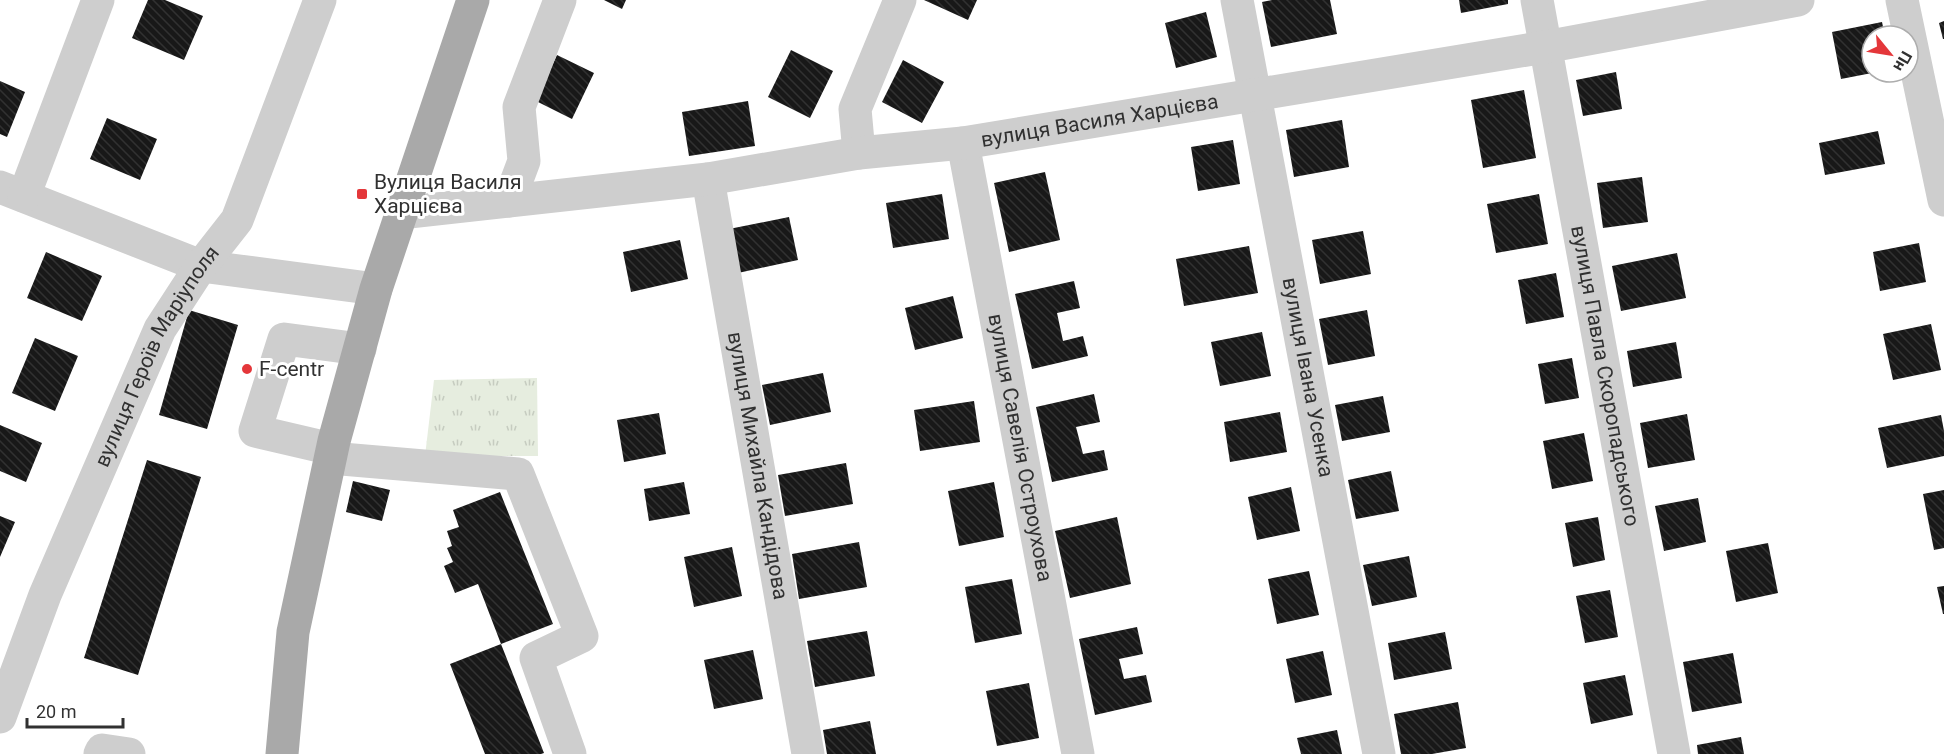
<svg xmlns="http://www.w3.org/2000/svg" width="1944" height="754" font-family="Roboto,sans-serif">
	<defs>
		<pattern id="park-tufts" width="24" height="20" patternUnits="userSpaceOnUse" patternTransform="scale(1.5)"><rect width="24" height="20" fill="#e6eddf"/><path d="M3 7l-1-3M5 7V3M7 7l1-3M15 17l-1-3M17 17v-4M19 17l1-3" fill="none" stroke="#c6ccc0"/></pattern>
		<pattern id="building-back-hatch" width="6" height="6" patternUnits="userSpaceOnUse" patternTransform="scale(1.5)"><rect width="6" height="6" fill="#181818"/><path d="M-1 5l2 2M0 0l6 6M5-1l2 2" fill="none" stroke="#313131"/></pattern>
	</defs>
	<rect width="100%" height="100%" fill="#fff"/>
	<path fill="url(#park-tufts)" d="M537 378 538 456H425L434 380Z"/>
	<path fill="url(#building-back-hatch)" d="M148 0H165L203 16 184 60 132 38Z
		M604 0H626L622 9Z
		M924 0H977L968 20Z
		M1272 0H1330L1337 34 1271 47 1262 2Z
		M1459 0H1508V4L1461 13Z
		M1206 12 1217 57 1176 68 1165 23Z
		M1944 21V39H1943L1939 23Z
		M1882 22 1885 36H1872V73L1841 79 1832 32Z
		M791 50 833 71 810 118 768 97Z
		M557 55 594 73 572 119 536 101Z
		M903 60 944 82 922 123 882 102Z
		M1616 72 1622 109 1583 116 1576 80Z
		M0 81 25 92 7 137 0 134Z
		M1524 90 1536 158 1483 168 1471 100Z
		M748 101 755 146 689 156 682 112Z
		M107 118 157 139 140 180 90 159Z
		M1342 120 1349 167 1294 177 1286 130Z
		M1878 131 1885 164 1825 175 1819 143Z
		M1233 140 1240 184 1198 191 1191 147Z
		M1045 172 1060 240 1009 252 994 183Z
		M1642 177 1648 222 1603 228 1597 183Z
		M942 194 949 239 893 248 886 203Z
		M1539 194 1548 244 1496 253 1487 204Z
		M789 217 798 260 738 273 729 229Z
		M1363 231 1371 274 1320 284 1312 240Z
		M680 240 688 279 631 292 623 252Z
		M1919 243 1926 282 1880 291 1873 252Z
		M1249 246 1258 293 1184 306 1176 259Z
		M46 252 102 276 82 321 27 298Z
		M1677 253 1686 298 1621 311 1612 266Z
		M1556 273 1564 317 1526 324 1518 280Z
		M1074 281 1080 308 1057 313 1063 341 1083 336 1088 356 1032 369 1015 294Z
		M953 296 963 338 915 350 905 308Z
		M189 310 238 325 207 429 159 415Z
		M1367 310 1375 356 1328 365 1319 319Z
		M1931 324 1941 370 1893 380 1883 334Z
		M1262 332 1271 376 1220 386 1211 342Z
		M35 338 78 356 55 411 12 393Z
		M1676 342 1682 378 1633 387 1627 351Z
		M1572 358 1579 398 1545 404 1538 364Z
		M823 373 831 412 770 425 762 385Z
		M1094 394 1100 422 1076 427 1083 454 1104 450 1108 470 1052 482 1036 407Z
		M1383 396 1390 432 1342 441 1335 405Z
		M974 401 980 442 920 451 914 410Z
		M1280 412 1287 452 1230 462 1224 422Z
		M659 413 666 454 624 462 617 420Z
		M1687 414 1695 460 1648 468 1640 423Z
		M1941 415 1944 431V456L1887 468 1878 428Z
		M0 425 42 443 26 482 0 471Z
		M1584 433 1593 481 1552 489 1543 441Z
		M147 460 201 477 138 675 84 658Z
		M846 463 853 504 785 516 778 475Z
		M1391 471 1399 511 1356 519 1348 480Z
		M353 481 390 490 382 521 346 512Z
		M684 482 690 514 649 521 644 489Z
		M994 482 1004 537 959 546 948 491Z
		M1291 487 1300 531 1257 540 1248 497Z
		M1944 490V548L1934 550 1923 494Z
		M500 492 553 624 501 644 478 584 455 593 444 566 453 562 447 548 452 546 447 531 459 527 453 510Z
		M1698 498 1706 542 1664 551 1655 506Z
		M0 516 15 522 0 557Z
		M1117 517 1131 584 1070 598 1055 531Z
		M1598 517 1605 560 1573 567 1565 523Z
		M859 542 867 587 799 599 792 554Z
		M1768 543 1778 593 1736 602 1726 551Z
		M732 547 742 596 694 607 684 557Z
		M1409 556 1417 597 1372 606 1363 565Z
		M1309 571 1319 615 1277 624 1268 579Z
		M1012 579 1022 634 975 643 965 587Z
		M1944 586V614H1943L1937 587Z
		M1610 590 1618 637 1585 643 1576 596Z
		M1137 627 1143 654 1119 659 1124 679 1146 675 1152 702 1095 715 1079 639Z
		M867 631 875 676 815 687 807 641Z
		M1445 632 1452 669 1394 680 1388 643Z
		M501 644 544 753 541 754H485L450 664Z
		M753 650 763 699 714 709 704 660Z
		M1323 651 1332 695 1295 703 1286 659Z
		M1733 653 1742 703 1692 712 1683 662Z
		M1625 675 1633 715 1591 724 1583 683Z
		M1029 683 1039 738 997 746 986 691Z
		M1458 702 1466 748 1432 754H1401L1394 714Z
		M870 721 876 754H827L823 730Z
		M1337 730 1342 754H1301L1297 738Z
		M1741 737 1744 754H1698L1697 745Z"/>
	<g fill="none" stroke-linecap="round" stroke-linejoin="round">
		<g stroke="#cecece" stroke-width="33">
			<path id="s1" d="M1237 0 1379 754"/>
			<path id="s2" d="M1537 0 1674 754"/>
			<path d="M1902 0 1944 200"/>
			<path id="s3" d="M963 143 1078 754"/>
			<path d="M859 153 855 109 900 0"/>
			<path id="s4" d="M708 179 808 754"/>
			<path d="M0 187 201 266 376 289"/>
			<path d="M24 196 98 0"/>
			<path d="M509 201 524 161 519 107 560 0"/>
			<path id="s5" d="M400 213 708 179 859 153 963 143 1545 47 1798 0"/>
			<path d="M332 449 255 431 284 339 360 349"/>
			<path d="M330 458 518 474 582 636 536 658 570 754"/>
			<path id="s6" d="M0 717 45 595 160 329 201 266 237 220 320 0"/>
			<path d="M100 754 102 750 129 754"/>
		</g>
		<path stroke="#a9a9a9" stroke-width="33" d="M282 754 293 632 334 441 376 289 473 0"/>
	</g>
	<g fill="#e4373a" stroke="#fff" stroke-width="2">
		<rect x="356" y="188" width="12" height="12" rx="3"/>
		<circle cx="247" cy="369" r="6"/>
	</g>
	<g text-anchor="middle" stroke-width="6" stroke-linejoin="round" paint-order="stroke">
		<g font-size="21" fill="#313131" stroke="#fff">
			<text dy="7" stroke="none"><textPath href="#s5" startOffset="706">вулиця Василя Харцієва</textPath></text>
			<text dy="7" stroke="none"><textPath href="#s6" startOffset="394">вулиця Героїв Маріуполя</textPath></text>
			<text dy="7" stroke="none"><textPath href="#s1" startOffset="384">вулиця Івана Усенка</textPath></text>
			<text dy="7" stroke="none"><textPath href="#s2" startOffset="382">вулиця Павла Скоропадського</textPath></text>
			<text dy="7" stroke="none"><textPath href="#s3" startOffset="310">вулиця Савелія Остроухова</textPath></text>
			<text dy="7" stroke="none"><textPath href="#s4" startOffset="291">вулиця Михайла Кандідова</textPath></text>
		</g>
		<g font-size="21" fill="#313131" stroke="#fff" text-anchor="start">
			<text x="374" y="189">Вулиця Василя<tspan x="374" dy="24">Харцієва</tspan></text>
			<text x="259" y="376">F-centr</text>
		</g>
	</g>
	<g transform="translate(1890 54) rotate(120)"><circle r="28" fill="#ffffff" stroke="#adadad" stroke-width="1.5"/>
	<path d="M0-4.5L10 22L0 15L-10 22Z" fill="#e4373a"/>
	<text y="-9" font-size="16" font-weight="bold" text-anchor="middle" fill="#313131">Пн</text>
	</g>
	<path d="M27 718v9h96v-9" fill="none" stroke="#313131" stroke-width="3"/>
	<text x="36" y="718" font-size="18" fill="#313131" stroke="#ffffff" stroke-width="4.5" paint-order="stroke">20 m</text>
</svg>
